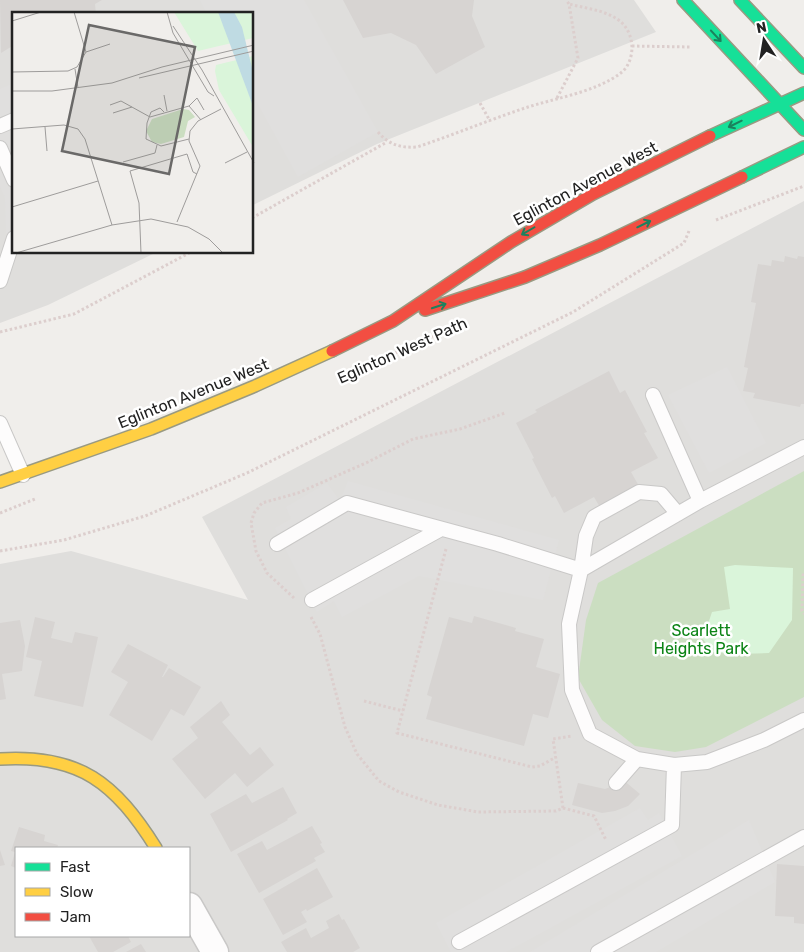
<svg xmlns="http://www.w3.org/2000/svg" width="804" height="952" font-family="Rubik,sans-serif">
	<rect width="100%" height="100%" fill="#f0eeeb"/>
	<path fill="#dfdedc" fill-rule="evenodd" d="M0 0H634L656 32 377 144 253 205 252 14H14V252L155 253 48 305 0 323Z
		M804 201V952H0V564L71 551 248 600 202 517ZM16 848H189V936H16Z"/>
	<path fill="#cbdec1" d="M804 471V697L706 747 675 752 635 746 602 720 578 678 586 620 598 583Z"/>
	<path fill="#daf5da" d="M735 565 793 568 792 620 769 653 738 654 712 652 703 639 712 612 730 609 724 567Z"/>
	<path fill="#e0dfde" d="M200 0H304L378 132 298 177 253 95 252 14H207Z
		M14 83V229L6 234 5 198 0 186V89Z
		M727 367 766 443 709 473 668 395Z
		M348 481 559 540 543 600 419 576 342 617 334 601 317 612 275 528 291 519 286 507 327 483 340 501Z
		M640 808 648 820 659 813 682 856 506 952H451L436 923Z
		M749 820 775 882 656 952H530Z"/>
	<path fill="#d7d4d2" d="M0 0H102L95 4 96 14H14V45L1 53Z
		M343 0H474L472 16 485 47 436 74 416 45 391 33 363 38Z
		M785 256 797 259 798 256 804 257V404H801L800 407 753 398 755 393 743 391 748 368 744 367 756 303 751 302 758 264 771 266 772 260 784 262Z
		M609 371 620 393 625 390 647 432 644 433 658 458 631 472 640 488 601 509 594 497 564 513 555 496 552 498 532 459 534 458 516 423 537 412 535 410Z
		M474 616 516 628 515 631 544 639 536 667 560 674 548 718 533 714 524 746 426 719 432 697 427 695 449 617 472 623Z
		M35 617 55 622 51 638 72 643 75 632 98 637 83 707 34 696 42 661 26 657Z
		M20 620 25 646 22 671 2 674 6 699 0 700V623Z
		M128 644 168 665 162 677H163L169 668 201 687 184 716 171 709 152 741 109 715 128 682 111 672Z
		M221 701 230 715 222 722 250 755 260 747 274 765 247 787 235 773 205 799 172 759 198 738 190 727Z
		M622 779 640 794 628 806 615 811 602 813 572 805 578 783 605 789 613 786Z
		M283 787 297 813 287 819 288 820 231 852 210 814 246 794 252 803Z
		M312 826 322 843 320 844 325 852 314 858 316 861 259 893 237 854 262 841 267 850Z
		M19 827 45 835 44 841 58 845 57 848H16V868L11 866 15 852 11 851Z
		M0 850 5 865 0 866Z
		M777 864 804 866V924L794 923V917L775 916Z
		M317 868 333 897 307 911 306 909 301 912 307 922 283 935 263 899Z
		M339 914 342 920 344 919 360 948 353 952H287L281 942 306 928 311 938 329 928 326 921Z
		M89 936H128L131 942 113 952H98Z
		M141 944 146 952H126Z"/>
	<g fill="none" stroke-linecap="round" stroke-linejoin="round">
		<defs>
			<path id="lane" d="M0 126 14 120
				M0 148 14 180
				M0 281 14 238
				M653 395 700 501
				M0 423 23 475
				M678 514 661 494 639 492 594 517 586 536 581 570 569 624 572 690 590 734 637 759 674 765 707 762 764 740 804 720
				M277 544 347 503 498 544 581 570 700 501 804 447
				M312 600 441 529
				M616 783 637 759
				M459 942 672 825 674 765
				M598 952 804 837"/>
			<path id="street" d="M189 906 215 952"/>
			<path id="fast" d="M683 0 804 130
				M740 0 804 68
				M710 136 804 93
				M742 177 804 147"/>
			<path id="slow" d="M0 482 151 429 255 386 332 351
				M0 759C80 754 115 783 156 848"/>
			<path id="jam" d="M425 310 525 277 600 245 742 177
				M332 351 393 321 511 242 593 194 710 136"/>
		</defs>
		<use href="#lane" stroke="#c9c8c7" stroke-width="16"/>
		<use href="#street" stroke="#c9c8c7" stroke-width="29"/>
		<use href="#fast" stroke="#999a82" stroke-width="14"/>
		<use href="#slow" stroke="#999a82" stroke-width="14"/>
		<use href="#jam" stroke="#999a82" stroke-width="14"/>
		<path stroke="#dccecd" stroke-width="3" stroke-dasharray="2.5 2.5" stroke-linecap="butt" d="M632 46 691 47
			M557 98 578 58 569 4 566 0
			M480 103 490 121
			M378 132C389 145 401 148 417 147 453 135 489 120 525 108 555 98 597 92 622 72 629 66 632 56 632 47 630 12 596 11 569 4
			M252 218 387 142
			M716 220 804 186
			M0 332 74 314 191 252
			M377 361 433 336
			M0 513 35 499
			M446 549 397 733 532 767 540 766 556 757
			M0 551 64 540 145 516 247 473 573 312 684 243 689 231
			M804 574 803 575 802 611 804 614
			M294 598 267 573 256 551 251 523 254 513 262 503 298 493 368 462 413 439 460 429 505 413
			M311 617 320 634 345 727 357 754 379 781 399 792 438 805 478 812 556 811 563 808 553 739 572 736
			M364 701 403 711
			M563 808 594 816 606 840"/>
		<use href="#lane" stroke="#fdfcfc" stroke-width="14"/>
		<use href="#street" stroke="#fdfcfc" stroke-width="26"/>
		<use href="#fast" stroke="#16e098" stroke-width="11"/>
		<use href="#slow" stroke="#ffcf43" stroke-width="11"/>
		<use href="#jam" stroke="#f24e42" stroke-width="11"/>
	</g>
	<defs><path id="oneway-shaft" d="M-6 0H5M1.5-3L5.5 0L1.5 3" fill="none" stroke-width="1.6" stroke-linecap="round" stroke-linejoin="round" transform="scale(1.25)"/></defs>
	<g stroke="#1c815d">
		<use href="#oneway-shaft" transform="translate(716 36) rotate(47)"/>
		<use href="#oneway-shaft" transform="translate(735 124) rotate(154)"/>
		<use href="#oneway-shaft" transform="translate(644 224) rotate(-26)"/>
		<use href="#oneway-shaft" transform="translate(528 231) rotate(150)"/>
		<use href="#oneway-shaft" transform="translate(439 306) rotate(-18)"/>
	</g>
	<g text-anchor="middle" stroke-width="5" stroke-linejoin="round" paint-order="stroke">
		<g font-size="16" fill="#222" stroke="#fff">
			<text transform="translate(585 183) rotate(-28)" y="6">Eglinton Avenue West</text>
			<text transform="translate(402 350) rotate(-24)" y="6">Eglinton West Path</text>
			<text transform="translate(193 393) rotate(-22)" y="6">Eglinton Avenue West</text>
		</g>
		<g font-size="16" fill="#0c8416" stroke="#fff">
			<text x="701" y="636">Scarlett<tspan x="701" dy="18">Heights Park</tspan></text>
		</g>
	</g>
	<g transform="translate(12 12)">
		<rect width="241" height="241" fill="#f0eeeb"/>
		<path d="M171 97 177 98 183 105 176 109 172 125 149 132 140 130 134 119 140 107Z" fill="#cbdec1"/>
		<path d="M162 0H241V26L186 39ZM241 44V135L207 78 203 59 204 53Z" fill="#daf5da"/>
		<path d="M206 0H222L230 15 241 60V94Z" fill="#bfdbe3"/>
		<path fill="none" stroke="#9e9c9b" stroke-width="1" d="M155 0 161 21 196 80 202 84M0 9 29 0M161 14 190 58 242 151M74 40 98 32M63 57 66 76M0 60 56 59 65 55 74 40 62 0M127 66 242 39M0 79H40L100 71 150 55 242 33M152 83 155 99M98 93 109 89 138 105 177 94 189 108M177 94 185 86 192 98M152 100 148 96 139 100 135 111 134 127 149 134 177 127M101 101 120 95M33 115 35 139M0 117 52 113 66 117 73 127 100 213M111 150 143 141 145 133M213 151 235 140M0 195 86 169M165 210 188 154 177 129 178 119 186 109 209 97M4 241 100 213 139 207 176 215 197 227 211 241M129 241 127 191 118 159 175 142 181 160 185 162"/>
		<path fill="#6a6968" fill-opacity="0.15" stroke="#6a6968" stroke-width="2.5" d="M77 13 183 35 157 162 50 139Z"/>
		<rect width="241" height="241" fill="none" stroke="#222" stroke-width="2.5"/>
	</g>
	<rect x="15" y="847" width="175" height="90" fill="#ffffff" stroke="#a7a7a7"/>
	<rect x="25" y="863" width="25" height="8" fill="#16e098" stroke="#a7a7a7"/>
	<text x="60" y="872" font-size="15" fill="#222222">Fast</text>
	<rect x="25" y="888" width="25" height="8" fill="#ffcf43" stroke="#a7a7a7"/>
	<text x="60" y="897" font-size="15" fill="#222222">Slow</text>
	<rect x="25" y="913" width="25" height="8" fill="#f24e42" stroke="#a7a7a7"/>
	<text x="60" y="922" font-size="15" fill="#222222">Jam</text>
	<g transform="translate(764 40) rotate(348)" stroke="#ffffff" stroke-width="4" paint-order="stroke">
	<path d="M0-4L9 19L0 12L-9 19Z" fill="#222222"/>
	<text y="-8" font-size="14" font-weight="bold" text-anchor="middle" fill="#222222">N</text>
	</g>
</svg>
